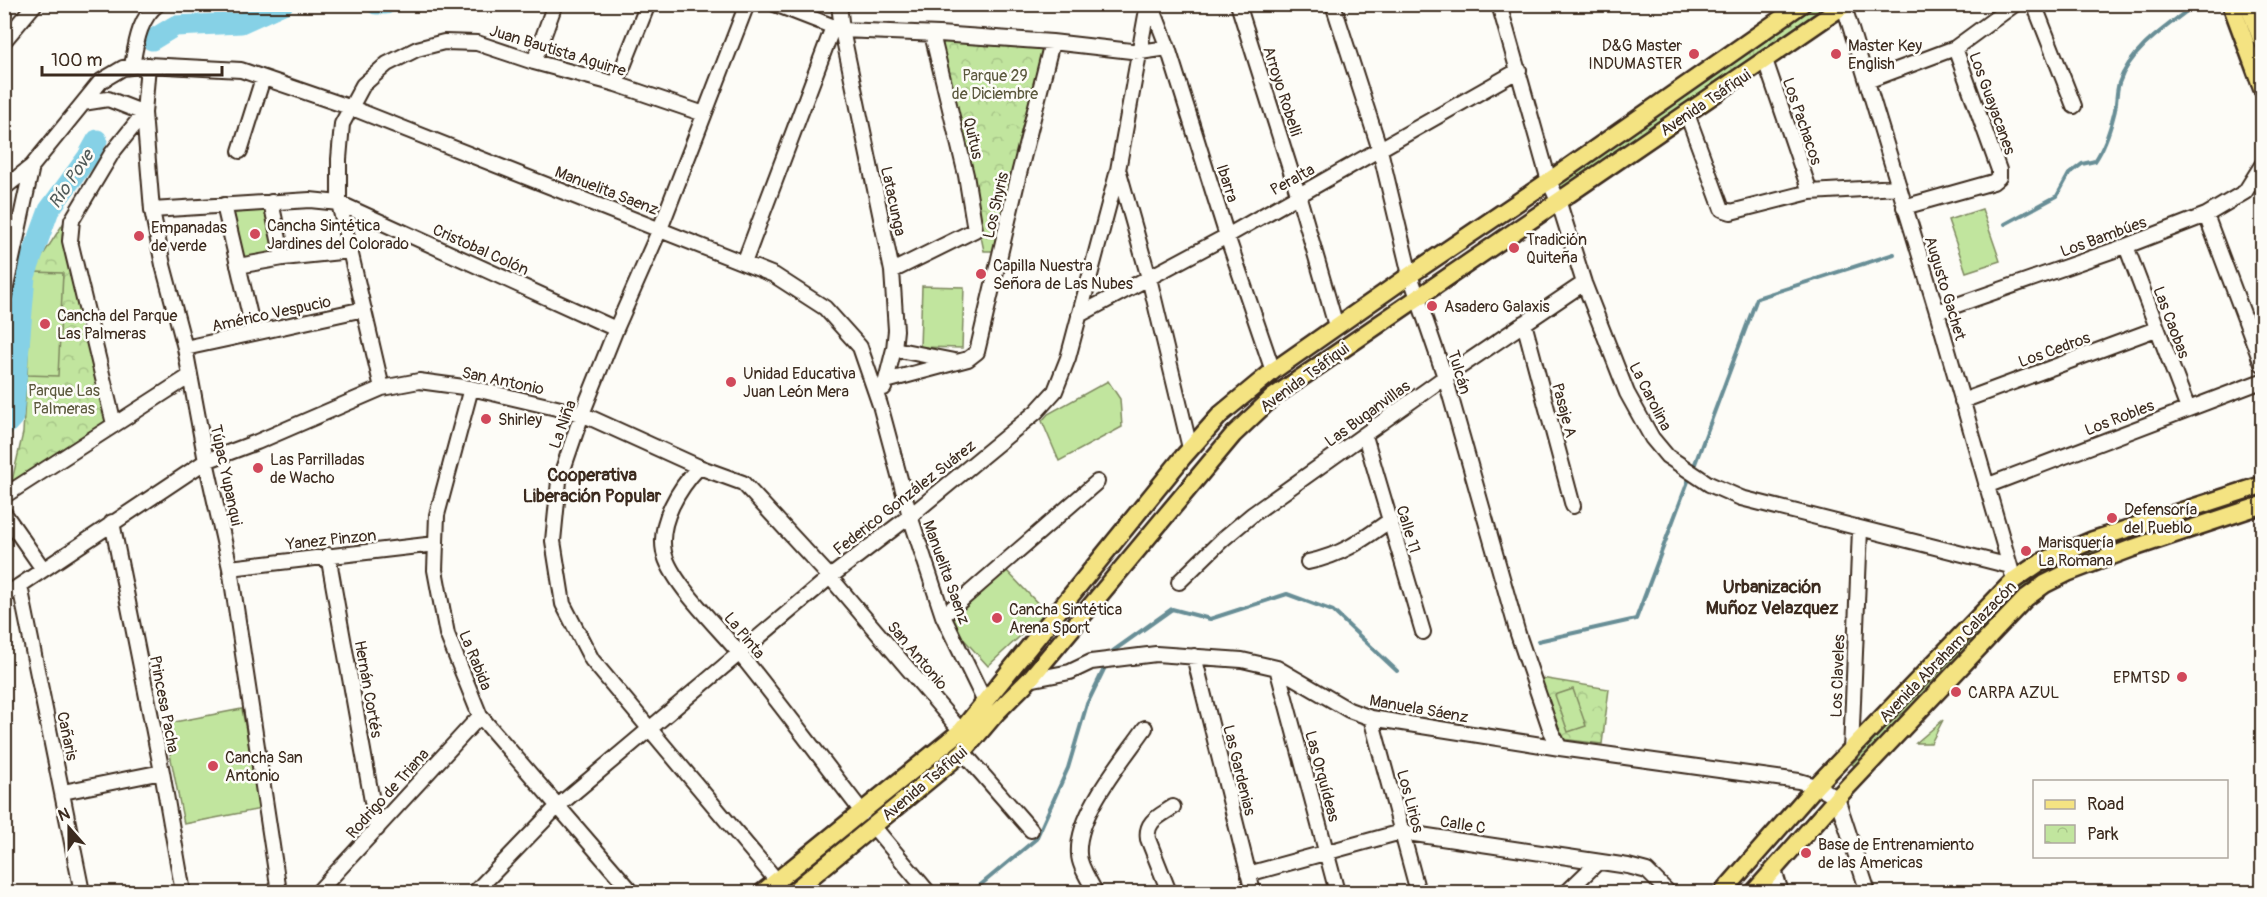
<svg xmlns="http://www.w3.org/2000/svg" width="2267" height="897" font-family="Pangolin,sans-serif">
	<defs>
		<pattern id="grass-tufts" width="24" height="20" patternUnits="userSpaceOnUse" patternTransform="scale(1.5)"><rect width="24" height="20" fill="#c1e59e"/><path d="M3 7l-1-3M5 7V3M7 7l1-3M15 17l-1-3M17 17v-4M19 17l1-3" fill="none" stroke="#a7c588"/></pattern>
		<pattern id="park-crowns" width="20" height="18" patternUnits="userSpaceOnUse" patternTransform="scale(1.5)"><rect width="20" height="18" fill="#c1e59e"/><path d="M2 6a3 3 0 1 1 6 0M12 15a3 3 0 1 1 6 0" fill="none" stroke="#a7c588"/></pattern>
	</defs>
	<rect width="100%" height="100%" fill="#fdfcf7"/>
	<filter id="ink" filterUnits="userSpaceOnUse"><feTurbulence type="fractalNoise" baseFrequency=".0167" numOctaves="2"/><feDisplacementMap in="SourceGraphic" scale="12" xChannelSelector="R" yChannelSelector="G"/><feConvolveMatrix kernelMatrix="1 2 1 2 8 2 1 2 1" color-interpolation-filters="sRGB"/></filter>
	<g filter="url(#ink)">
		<path fill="url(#grass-tufts)" stroke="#7e885e" stroke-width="1.5" d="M1817 5H1827L1560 191 1557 186Z
			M2262 493V498L2028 588 1971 643 1855 766 1852 764 1966 640 2024 584 2039 574 2057 565 2127 537Z
			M1943 720 1931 743H1916Z"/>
		<path fill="url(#park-crowns)" stroke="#7e885e" stroke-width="1.5" d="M939 34 1052 42 1001 251H984Z
			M63 224 110 422 11 485 23 433 32 272Z
			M1541 678 1609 689 1602 744 1561 739Z"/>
		<path fill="#c1e59e" stroke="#7e885e" stroke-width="1.5" d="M269 206 278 255 242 262 233 213Z
			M1982 209 2000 261 1966 272 1948 220Z
			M32 272 63 273 58 376 27 375Z
			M922 286 964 287 962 348 920 347Z
			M1108 381 1120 399 1122 427 1059 461 1042 421 1048 414Z
			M1006 570 1046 612 988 666 949 623Z
			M1573 689 1586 726 1568 732 1555 695Z
			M242 709 261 809 184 824 164 724Z"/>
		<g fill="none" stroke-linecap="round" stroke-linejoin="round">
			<path stroke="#688e96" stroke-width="4" d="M2005 224 2057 196 2069 174 2082 164 2095 161C2104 148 2110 130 2114 114 2117 104 2116 92 2119 83 2131 48 2168 26 2196 4
				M1693 469 1757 298 1894 254
				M1538 641 1636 619 1690 476
				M1111 655 1113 651 1172 609 1210 619 1287 594 1333 611 1397 671
				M972 892 1036 839 1068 768 1087 704 1106 665"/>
			<path stroke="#86d1e6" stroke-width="21" d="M376 4H386
				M152 40 175 26 241 23 283 4
				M4 427 13 417 25 276 49 210 87 158 97 140"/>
			<defs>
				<path id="minor" d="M747 4 660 229 616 329 582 414 559 481 553 541 563 604 592 660 777 881
					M775 4 842 30 939 34 1052 42 1140 52 1168 48
					M839 4 842 30 892 271 896 330 894 349 884 388
					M1151 4 1168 48 1227 236 1273 371
					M1238 4 1298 194 1336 326
					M1333 4 1380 150 1410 275 1445 377 1518 634 1551 731 1560 748
					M1499 4 1549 181 1559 203 1584 283 1627 393 1652 438 1667 456 1709 484 1741 498 2010 566
					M2034 4 2074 106
					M1844 6 1937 312 2012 573
					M4 41 35 4
					M1765 60 1810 192
					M534 62 555 4
					M148 65 144 113 152 210 163 265 185 348 206 461 230 568 279 892
					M132 66C136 44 139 18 158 4
					M1867 81 1955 48 2015 4
					M616 84 648 4
					M83 103 108 99 144 113
					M1687 114 1722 209 1731 212 1810 192 1898 187
					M240 151 263 78
					M1119 172 1149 278 1190 448
					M4 188 32 166 101 81 123 68 148 65 241 70 352 108 774 275 825 308 860 347 880 405 910 516 943 616 984 700
					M271 202 283 258
					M224 205 254 333
					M1904 207 1993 182 1999 177V170L1955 48
					M152 210 310 200 339 203 616 329
					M2206 215 2262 364
					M2126 246 2188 409
					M744 263 833 27
					M238 266 283 258 350 251
					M892 271 975 230 966 175 932 34
					M4 296 32 166
					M1937 312 2126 246 2206 215 2245 192 2262 165
					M1079 315 1227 236 1519 70
					M1524 323 1573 506
					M185 348 364 309
					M894 349 954 361
					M886 381 968 359 977 352 1018 178 1052 42
					M382 388 339 203V159L342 124 363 85 387 64 417 49 444 42 477 43 534 62 616 84 704 114
					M471 388 437 515 435 570 447 634 480 716 632 892
					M1962 401 2156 329
					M114 424 70 241 72 220 112 153 144 113
					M1365 436 1423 632
					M699 467C679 488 658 522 664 552 670 582 720 629 740 654 782 706 822 760 863 813
					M1986 486 2262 381
					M4 496 190 376
					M4 513 43 569
					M112 522 162 772 183 892
					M328 555 377 829
					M1308 562C1342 555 1361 541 1389 521
					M230 568 435 544
					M1179 582 1223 539 1253 514 1445 377 1584 283
					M20 586 82 892
					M4 596 206 461 257 442 382 388 419 381 471 388 582 414 699 467 743 483 830 577 961 731
					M943 616 1097 482
					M1194 656 1253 892
					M1277 668 1337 892
					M1029 680 1070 672 1091 662 1156 654 1242 660 1277 668 1349 710 1371 718 1560 748 1799 781 1816 786 1837 798 1868 892
					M1371 718 1418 892
					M1851 751 1860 529
					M963 752 1031 830
					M63 792 162 772
					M873 826 928 892
					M1774 870 1781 892
					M1248 874 1401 832 1628 866 1647 871 1668 892
					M318 892 480 716
					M475 892 558 806 830 577 910 516 1036 412 1055 391 1068 358 1118 170 1148 4
					M1095 892C1090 881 1079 866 1079 854 1076 814 1123 760 1145 728
					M1169 892 1148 839C1145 821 1160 816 1173 807
					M1567 892 1598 862"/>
				<path id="major" d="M2231 4 2262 88
					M2248 4 2262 41
					M763 892 961 731 1183 457 1221 414 1273 371 1410 275 1549 181 1802 4
					M793 892 963 752 997 712 1029 680 1233 435 1273 397 1846 4
					M1723 892 1816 786 2014 580 2039 563 2093 540 2262 485
					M1754 892 1837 798 2005 620 2026 598 2045 584 2067 573 2133 548 2262 505"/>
			</defs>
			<use href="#minor" stroke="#3b2a1e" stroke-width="18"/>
			<use href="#major" stroke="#3b2a1e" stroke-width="21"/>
			<use href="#minor" stroke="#fdfcf7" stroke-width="14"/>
			<use href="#major" stroke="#f4e382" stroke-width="16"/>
		</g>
	</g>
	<g fill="#d1495b" stroke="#fdfcf7" stroke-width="2">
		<circle cx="1694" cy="54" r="6"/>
		<circle cx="1836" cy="54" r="6"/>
		<circle cx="255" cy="234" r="6"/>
		<circle cx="139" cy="236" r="6"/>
		<circle cx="1514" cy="248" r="6"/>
		<circle cx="981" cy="274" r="6"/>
		<circle cx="1432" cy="306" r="6"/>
		<circle cx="45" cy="324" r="6"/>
		<circle cx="731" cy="382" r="6"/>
		<circle cx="486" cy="419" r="6"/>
		<circle cx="258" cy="468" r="6"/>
		<circle cx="2112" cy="518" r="6"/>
		<circle cx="2026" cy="551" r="6"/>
		<circle cx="997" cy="618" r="6"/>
		<circle cx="2182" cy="677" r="6"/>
		<circle cx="1956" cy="692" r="6"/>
		<circle cx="213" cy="766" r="6"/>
		<circle cx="1806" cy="853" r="6"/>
	</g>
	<g text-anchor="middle" stroke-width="5" stroke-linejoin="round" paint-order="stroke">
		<g font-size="16" fill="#3b2a1e" stroke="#fdfcf7" text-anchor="start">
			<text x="1682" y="51" text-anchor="end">D&amp;G Master<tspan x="1682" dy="18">INDUMASTER</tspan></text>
			<text x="1848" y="51">Master Key<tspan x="1848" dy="18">English</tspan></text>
			<text x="267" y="231">Cancha Sintética<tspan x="267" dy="18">Jardines del Colorado</tspan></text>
			<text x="151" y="233">Empanadas<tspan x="151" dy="18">de verde</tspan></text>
			<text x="1526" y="245">Tradición<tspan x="1526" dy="18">Quiteña</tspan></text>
			<text x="993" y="271">Capilla Nuestra<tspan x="993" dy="18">Señora de Las Nubes</tspan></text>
			<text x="1444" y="312">Asadero Galaxis</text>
			<text x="57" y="321">Cancha del Parque<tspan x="57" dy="18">Las Palmeras</tspan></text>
			<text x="743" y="379">Unidad Educativa<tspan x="743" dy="18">Juan León Mera</tspan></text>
			<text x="498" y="425">Shirley</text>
			<text x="270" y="465">Las Parrilladas<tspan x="270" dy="18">de Wacho</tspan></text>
			<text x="2124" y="515">Defensoría<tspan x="2124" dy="18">del Pueblo</tspan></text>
			<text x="2038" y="548">Marisquería<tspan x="2038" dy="18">La Romana</tspan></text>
			<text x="1009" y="615">Cancha Sintética<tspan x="1009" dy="18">Arena Sport</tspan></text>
			<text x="2170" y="683" text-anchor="end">EPMTSD</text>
			<text x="1968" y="698">CARPA AZUL</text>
			<text x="225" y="763">Cancha San<tspan x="225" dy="18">Antonio</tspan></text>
			<text x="1818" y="850">Base de Entrenamiento<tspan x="1818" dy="18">de las Americas</tspan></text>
		</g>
		<g font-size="16" fill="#3b2a1e" stroke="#fdfcf7">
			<text transform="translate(558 50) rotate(17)" y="6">Juan Bautista Aguirre</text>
			<text transform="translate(1283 91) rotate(72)" y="6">Arroyo Robelli</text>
			<text transform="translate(1705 102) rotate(-34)" y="6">Avenida Tsáfiqui</text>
			<text transform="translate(1993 103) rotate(70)" y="6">Los Guayacanes</text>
			<text transform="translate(1803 121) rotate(71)" y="6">Los Pachacos</text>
			<text transform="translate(974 138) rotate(77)" y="6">Quitus</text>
			<text transform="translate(1292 179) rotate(-29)" y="6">Peralta</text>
			<text transform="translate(1228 183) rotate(72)" y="6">Ibarra</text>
			<text transform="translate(607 190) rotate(21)" y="6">Manuelita Saenz</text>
			<text transform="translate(894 201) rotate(78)" y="6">Latacunga</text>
			<text transform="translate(995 205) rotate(-77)" y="6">Los Shyris</text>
			<text transform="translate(2103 236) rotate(-20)" y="6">Los Bambúes</text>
			<text transform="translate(481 249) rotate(24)" y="6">Cristobal Colón</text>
			<text transform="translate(1946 288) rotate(73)" y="6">Augusto Gachet</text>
			<text transform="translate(271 313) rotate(-12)" y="6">Américo Vespucio</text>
			<text transform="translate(2172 322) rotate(69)" y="6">Las Caobas</text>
			<text transform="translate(2054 349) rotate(-20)" y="6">Los Cedros</text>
			<text transform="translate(1460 372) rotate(73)" y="6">Tulcán</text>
			<text transform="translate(1304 377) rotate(-36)" y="6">Avenida Tsáfiqui</text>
			<text transform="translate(503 380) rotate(12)" y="6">San Antonio</text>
			<text transform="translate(1651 396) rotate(63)" y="6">La Carolina</text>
			<text transform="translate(1565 410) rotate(75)" y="6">Pasaje A</text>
			<text transform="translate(1367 413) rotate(-36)" y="6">Las Buganvillas</text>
			<text transform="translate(2119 417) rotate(-21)" y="6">Los Robles</text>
			<text transform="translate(562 424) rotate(-70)" y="6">La Niña</text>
			<text transform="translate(227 475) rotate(78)" y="6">Túpac Yupanqui</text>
			<text transform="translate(904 497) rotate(-38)" y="6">Federico González Suárez</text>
			<text transform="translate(1409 529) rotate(73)" y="6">Calle 11</text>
			<text transform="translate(331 539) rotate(-6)" y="6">Yanez Pinzon</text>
			<text transform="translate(947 572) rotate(70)" y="6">Manuelita Saenz</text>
			<text transform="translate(745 635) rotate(51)" y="6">La Pinta</text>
			<text transform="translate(1947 651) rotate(-46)" y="6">Avenida Abraham Calazacón</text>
			<text transform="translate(918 655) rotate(50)" y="6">San Antonio</text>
			<text transform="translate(476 660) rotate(68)" y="6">La Rabida</text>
			<text transform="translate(1837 676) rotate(-88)" y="6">Los Claveles</text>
			<text transform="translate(369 689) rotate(80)" y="6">Hernán Cortés</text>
			<text transform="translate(165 704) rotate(79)" y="6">Princesa Pacha</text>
			<text transform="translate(1419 708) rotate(10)" y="6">Manuela Sáenz</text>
			<text transform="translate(68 736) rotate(78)" y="6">Cañaris</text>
			<text transform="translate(1240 770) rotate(76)" y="6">Las Gardenias</text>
			<text transform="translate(1323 776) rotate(75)" y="6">Las Orquídeas</text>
			<text transform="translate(924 783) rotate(-40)" y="6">Avenida Tsáfiqui</text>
			<text transform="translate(387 793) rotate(-48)" y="6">Rodrigo de Triana</text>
			<text transform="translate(1411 801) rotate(75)" y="6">Los Lirios</text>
			<text transform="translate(1463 824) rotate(9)" y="6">Calle C</text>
		</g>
		<g font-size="16" fill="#5c593e" stroke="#fdfcf7">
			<text x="995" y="81">Parque 29<tspan x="995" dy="18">de Diciembre</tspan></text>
			<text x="64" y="396">Parque Las<tspan x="64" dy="18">Palmeras</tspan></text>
		</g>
		<g font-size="18" font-style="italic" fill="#525c5a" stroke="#fdfcf7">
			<text transform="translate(71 179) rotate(-56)" y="6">Río Pove</text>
		</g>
		<g font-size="18" font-weight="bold" fill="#3b2a1e" stroke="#fdfcf7">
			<text x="592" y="481">Cooperativa<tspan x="592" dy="21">Liberación Popular</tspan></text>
			<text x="1772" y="593">Urbanización<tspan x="1772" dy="21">Muñoz Velazquez</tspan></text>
		</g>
	</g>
	<rect width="2267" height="897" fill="none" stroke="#fdfcf7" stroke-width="24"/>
	<rect x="12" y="12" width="2243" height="873" fill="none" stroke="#3b2a1e" stroke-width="2" filter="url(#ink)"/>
	<rect x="2033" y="780" width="195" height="78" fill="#fdfcf7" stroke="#afa8a0" stroke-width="1.5"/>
	<rect x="2045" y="800" width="30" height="9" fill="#f4e382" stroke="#afa8a0" stroke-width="1.5"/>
	<text x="2087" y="810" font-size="18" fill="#3b2a1e">Road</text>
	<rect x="2045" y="825" width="30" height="18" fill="url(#park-crowns)" stroke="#afa8a0" stroke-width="1.5"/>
	<text x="2087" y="840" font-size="18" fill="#3b2a1e">Park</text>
	<g transform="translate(69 828) rotate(339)" stroke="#fdfcf7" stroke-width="4.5" paint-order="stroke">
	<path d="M0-4.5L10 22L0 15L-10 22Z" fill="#3b2a1e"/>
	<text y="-9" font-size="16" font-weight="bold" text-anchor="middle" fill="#3b2a1e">N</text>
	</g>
	<path d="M42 66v9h180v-9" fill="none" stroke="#3b2a1e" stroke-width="3"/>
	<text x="51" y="66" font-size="18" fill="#3b2a1e" stroke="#fdfcf7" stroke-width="4.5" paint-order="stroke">100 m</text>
</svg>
